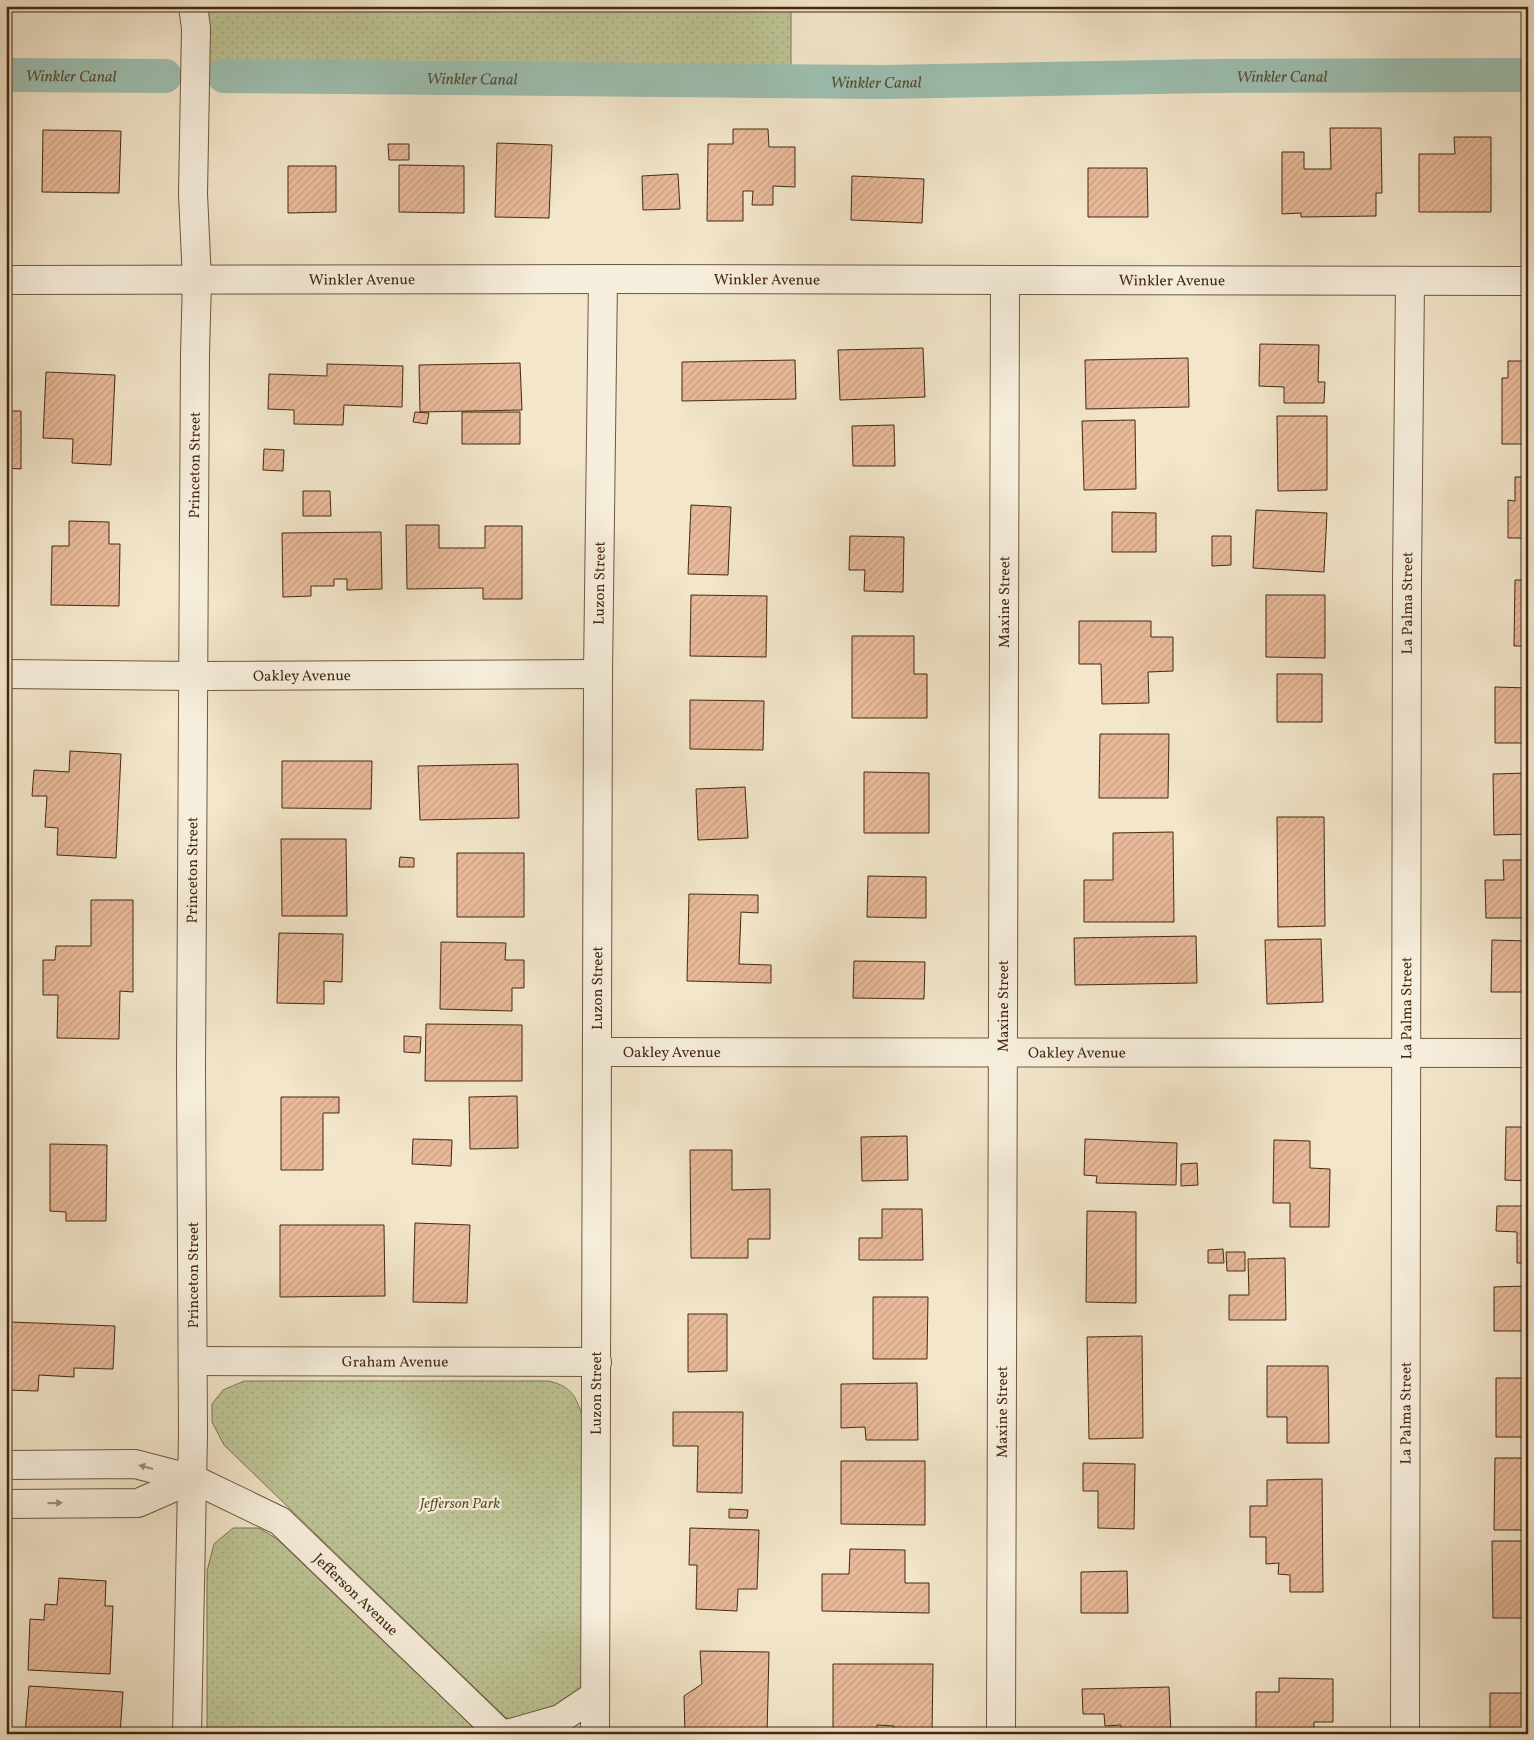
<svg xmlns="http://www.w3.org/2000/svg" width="1534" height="1740" font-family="Vollkorn,serif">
	<defs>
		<pattern id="grass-dots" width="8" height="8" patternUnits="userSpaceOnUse" patternTransform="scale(1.25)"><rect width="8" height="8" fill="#bdc496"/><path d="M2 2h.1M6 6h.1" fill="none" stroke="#a4a880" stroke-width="1.8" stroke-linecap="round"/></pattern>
		<pattern id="building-hatch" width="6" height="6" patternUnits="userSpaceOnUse" patternTransform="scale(1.25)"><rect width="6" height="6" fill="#e9ba9a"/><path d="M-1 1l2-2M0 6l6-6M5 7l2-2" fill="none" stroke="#c9a084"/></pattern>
	</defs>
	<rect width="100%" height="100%" fill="#f3e6cb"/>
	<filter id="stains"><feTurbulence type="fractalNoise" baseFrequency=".004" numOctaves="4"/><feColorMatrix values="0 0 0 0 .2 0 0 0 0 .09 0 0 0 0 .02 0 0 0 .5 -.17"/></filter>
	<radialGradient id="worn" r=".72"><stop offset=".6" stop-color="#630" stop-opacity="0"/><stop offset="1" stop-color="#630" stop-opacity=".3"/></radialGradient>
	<path fill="url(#grass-dots)" stroke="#807653" d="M193 6H791V73L198 74Z
		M244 1381H549C574 1387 577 1399 584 1422L582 1689 566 1703 523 1722 506 1718 224 1445 212 1422V1404L223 1390Z
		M233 1528H259L277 1539 480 1734H207V1571L214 1544Z"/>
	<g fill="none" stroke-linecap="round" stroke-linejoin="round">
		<g stroke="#9dc0b1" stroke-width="34">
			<path id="s1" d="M6 75 165 76"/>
			<path id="s2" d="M224 76 884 82 1213 76 1528 75"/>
		</g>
	</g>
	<path fill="url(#building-hatch)" stroke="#442810" d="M1330 128H1381L1382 193H1376V216L1301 217V213L1282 214V152H1304V169H1331Z
		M733 129H768L769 147H795V187L773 186V205H752L753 191H743V221H707L708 144H733Z
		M43 130 121 131 119 193 42 192Z
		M1454 137H1491V212H1419V154H1455Z
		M497 143 552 145 549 218 495 217Z
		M388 144H409V160H389Z
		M399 165 464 166V213L399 212Z
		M288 166H336V212L288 213Z
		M1088 168H1147L1148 217H1088Z
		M678 174 680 209 643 210 642 176Z
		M852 176 924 179 922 223 851 220Z
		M1260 344 1319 345 1318 382H1325L1324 403H1284V387L1259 386Z
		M923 348 925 397 840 400 838 350Z
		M1188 358 1189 407 1086 409 1085 360Z
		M795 360 796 399 682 401V362Z
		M1508 361H1528V444H1502V378H1508Z
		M520 363 522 410 420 412 419 365Z
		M327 364 403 366 402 407 344 405 343 425 294 424V410L268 409 269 374 327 376Z
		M46 372 115 375 111 465 72 463 73 439 43 438Z
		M6 411H21V469L6 468Z
		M415 412 429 413 427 424 413 422Z
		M462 412H520V444H462Z
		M1277 416H1327V490L1278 491Z
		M1135 420 1136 489 1084 490 1082 421Z
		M894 425 895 466H853L852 426Z
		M264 449 284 450 283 471 263 470Z
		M1515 477H1528V538H1508V500L1515 501Z
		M303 491H330L331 516H303Z
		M691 505 731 507 728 575 688 574Z
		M1256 510 1327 513 1324 572 1253 568Z
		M1112 512 1156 513V552H1112Z
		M69 521 109 522V544H120L119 606 51 605 52 546H69Z
		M406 525H439V548H485V526H522V599H483V588L407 589Z
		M381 532 382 589 347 590V579H334V586H311V596L283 597 282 533Z
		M850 536 904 537 903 592 864 591 865 570H849Z
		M1212 536H1231V565L1212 566Z
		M6 557H11L9 597H6Z
		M1515 580H1528V646H1514Z
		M691 595 767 596 766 657 690 656Z
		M1266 595H1325V658L1266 657Z
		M1079 621H1151V637H1173V671L1148 672 1149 703 1102 704 1101 664H1079Z
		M852 636H914V674H927V718H852Z
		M1277 674H1322V722H1277Z
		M1495 687 1528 688V743H1495Z
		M690 700 764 701 763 750 690 749Z
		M1100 734H1169L1168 798H1099Z
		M70 751 121 754 116 858 57 855 58 828 45 827 47 796H32L34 770 69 772Z
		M282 761H372L371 809 282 808Z
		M518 764 519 818 420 820 418 766Z
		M864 772 929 773V833H864Z
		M1528 773V834L1494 835 1493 774Z
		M745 787 748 838 698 840 696 789Z
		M1277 817H1324L1325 926 1278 927Z
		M1173 832 1174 922H1084V880H1113V833Z
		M281 839H346L347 916H282Z
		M457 853H524V917H457Z
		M400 857 414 858V867H399Z
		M1503 860H1528V918H1486L1485 880H1504Z
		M868 876 926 877V918L867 917Z
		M689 894 758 895V913L741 912 739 964 771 965V983L687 981Z
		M91 900H133V992L120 991 119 1039 57 1038 58 995H43V960H55L56 946H91Z
		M279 933 343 934 342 982 324 981V1004L277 1003Z
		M1196 936 1197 983 1075 985 1074 938Z
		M1321 939 1323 1002 1267 1004 1265 940Z
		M1492 940 1528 941V992H1491Z
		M441 942 506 943 505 960H524V988H512V1011L440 1009Z
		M854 961 925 962 924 999 853 998Z
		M426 1024 522 1025V1081H425Z
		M404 1036 421 1037 420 1053 404 1052Z
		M517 1096 518 1148 470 1149 469 1097Z
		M281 1097H339V1113H323V1170H281Z
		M1506 1127H1528V1181L1505 1180Z
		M907 1136 908 1180 862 1181 861 1137Z
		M413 1139 452 1140 451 1166 412 1164Z
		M1085 1139 1177 1143 1176 1185 1096 1183 1097 1176 1084 1175Z
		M1274 1140 1310 1141V1168L1330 1169 1329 1227H1290V1203H1273Z
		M50 1144 107 1145 106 1221H66V1212L50 1211Z
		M690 1150H732V1190L770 1189V1239H748V1258H691Z
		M1197 1163 1198 1185 1181 1186V1164Z
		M1497 1206H1528V1263H1517V1232L1496 1231Z
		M882 1209H922L923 1260H859V1238H882Z
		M1087 1211 1136 1212V1303L1086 1302Z
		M415 1223 470 1225 467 1303 413 1302Z
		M280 1225H384L385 1296 280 1297Z
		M1223 1249 1224 1263H1208V1250Z
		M1226 1252H1245V1271H1227Z
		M1285 1258 1286 1320H1229V1295H1249L1248 1259Z
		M1528 1286V1331H1494V1287Z
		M873 1297H928L927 1359H873Z
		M688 1314H727V1371L688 1372Z
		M10 1322 115 1326 113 1369 74 1368V1377L39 1375 38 1391 8 1390Z
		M1142 1336 1143 1438 1089 1439 1087 1337Z
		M1267 1366H1328L1329 1443H1287V1417H1267Z
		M1525 1366H1528V1437H1496V1378H1525Z
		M917 1383 918 1440H866L865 1427 841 1428V1384Z
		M673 1412H743L742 1493 697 1492 698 1446H673Z
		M1495 1458H1528V1530H1494Z
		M841 1461H925V1525L841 1524Z
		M1083 1463 1135 1464 1134 1529 1098 1528V1491H1083Z
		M1322 1479 1323 1592H1290V1575L1278 1574 1279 1563 1266 1564V1537H1250V1506H1267V1480Z
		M729 1509 748 1510 747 1518H729Z
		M690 1528 759 1530 757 1589H738L737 1611 696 1609 697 1565H689Z
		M1492 1541H1528V1618H1493Z
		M850 1549 905 1550V1583H929V1613L822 1611V1574H849Z
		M1127 1571 1128 1613H1081V1572Z
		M59 1578 106 1581 105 1606H113L110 1674 28 1670 30 1619 44 1620 45 1604 57 1605Z
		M700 1651 769 1652 767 1734H685L684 1696 702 1684Z
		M833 1664H933L932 1734H894V1726L877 1725V1734H833Z
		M1279 1678 1333 1679V1722H1314V1734H1256V1692H1279Z
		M29 1686 123 1692 120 1734H25Z
		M1169 1687 1171 1734H1121V1725L1105 1726 1104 1714H1083L1082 1689Z
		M1490 1693H1528V1734H1490Z"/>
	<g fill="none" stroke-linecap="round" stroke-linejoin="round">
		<defs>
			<g id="minor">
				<path id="s3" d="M6 280 603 279 1528 281"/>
				<path id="s4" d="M6 674 193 676 598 674"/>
				<path id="s5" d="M597 1052 1528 1053"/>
				<path id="s6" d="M193 1361 597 1362"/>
				<path id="s7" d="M6 1465 135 1464 193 1479 280 1521 501 1734"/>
				<path d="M6 1504 138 1503 193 1479"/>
				<path id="s8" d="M187 1734 193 1434 191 1068 195 354 197 280 193 194 196 28 193 6"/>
				<path d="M507 1734 560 1719 594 1696"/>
				<path id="s9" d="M595 1734 598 674 603 279"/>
				<path id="s10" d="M1001 1734 1005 280"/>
				<path id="s11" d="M1405 1734 1407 579 1410 281"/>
			</g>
		</defs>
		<use href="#minor" stroke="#70583f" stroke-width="30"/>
		<use href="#minor" stroke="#f7efdd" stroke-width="28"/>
	</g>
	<defs><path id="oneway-solid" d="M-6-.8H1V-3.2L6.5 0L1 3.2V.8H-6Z" transform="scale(1.25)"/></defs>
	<g fill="#9e8c76">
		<use href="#oneway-solid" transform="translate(146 1467) rotate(-165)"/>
		<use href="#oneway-solid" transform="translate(55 1503) rotate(-1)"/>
	</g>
	<g text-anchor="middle" stroke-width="4.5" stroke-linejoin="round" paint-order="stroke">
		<g font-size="15" fill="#442810" stroke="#f7efdd">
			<text dy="5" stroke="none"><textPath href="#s3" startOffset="761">Winkler Avenue</textPath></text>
			<text dy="5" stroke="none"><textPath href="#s3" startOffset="356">Winkler Avenue</textPath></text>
			<text dy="5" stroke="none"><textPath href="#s3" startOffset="1166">Winkler Avenue</textPath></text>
			<text dy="5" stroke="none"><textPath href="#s8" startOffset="1269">Princeton Street</textPath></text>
			<text dy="5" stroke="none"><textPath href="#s9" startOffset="1151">Luzon Street</textPath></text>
			<text dy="5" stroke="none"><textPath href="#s10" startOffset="1132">Maxine Street</textPath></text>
			<text dy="5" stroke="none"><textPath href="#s11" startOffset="1131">La Palma Street</textPath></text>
			<text dy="5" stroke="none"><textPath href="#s4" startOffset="296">Oakley Avenue</textPath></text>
			<text dy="5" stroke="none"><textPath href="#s8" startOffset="864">Princeton Street</textPath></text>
			<text dy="5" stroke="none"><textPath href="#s9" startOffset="746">Luzon Street</textPath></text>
			<text dy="5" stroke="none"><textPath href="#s10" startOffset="728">Maxine Street</textPath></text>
			<text dy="5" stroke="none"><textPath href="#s11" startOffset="726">La Palma Street</textPath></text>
			<text dy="5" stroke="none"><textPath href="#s5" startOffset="75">Oakley Avenue</textPath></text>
			<text dy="5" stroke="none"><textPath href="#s5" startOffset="480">Oakley Avenue</textPath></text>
			<text transform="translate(193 1275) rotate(-90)" y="5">Princeton Street</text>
			<text dy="5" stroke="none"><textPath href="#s6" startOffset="202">Graham Avenue</textPath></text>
			<text dy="5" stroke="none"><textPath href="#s9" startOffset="341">Luzon Street</textPath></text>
			<text dy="5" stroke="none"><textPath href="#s10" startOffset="322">Maxine Street</textPath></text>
			<text dy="5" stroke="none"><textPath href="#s11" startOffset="321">La Palma Street</textPath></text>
			<text dy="5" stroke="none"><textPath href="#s7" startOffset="391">Jefferson Avenue</textPath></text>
		</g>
		<g font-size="15" font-style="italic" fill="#624f32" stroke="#f7efdd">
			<text x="460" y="1508">Jefferson Park</text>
		</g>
		<g font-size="16" font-style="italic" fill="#5a4e38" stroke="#f7efdd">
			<text dy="6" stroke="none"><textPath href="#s1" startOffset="65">Winkler Canal</textPath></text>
			<text dy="6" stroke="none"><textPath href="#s2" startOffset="1058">Winkler Canal</textPath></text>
			<text dy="6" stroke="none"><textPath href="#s2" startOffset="248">Winkler Canal</textPath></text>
			<text dy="6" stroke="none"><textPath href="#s2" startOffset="652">Winkler Canal</textPath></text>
		</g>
	</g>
	<rect width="1534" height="1740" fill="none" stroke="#f3e6cb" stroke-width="25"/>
	<rect x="8" y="8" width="1519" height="1725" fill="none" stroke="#442810" stroke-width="2.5"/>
	<rect x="12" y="12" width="1509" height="1715" fill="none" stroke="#442810"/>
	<rect width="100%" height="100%" filter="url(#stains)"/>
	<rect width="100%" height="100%" fill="url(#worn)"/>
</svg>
